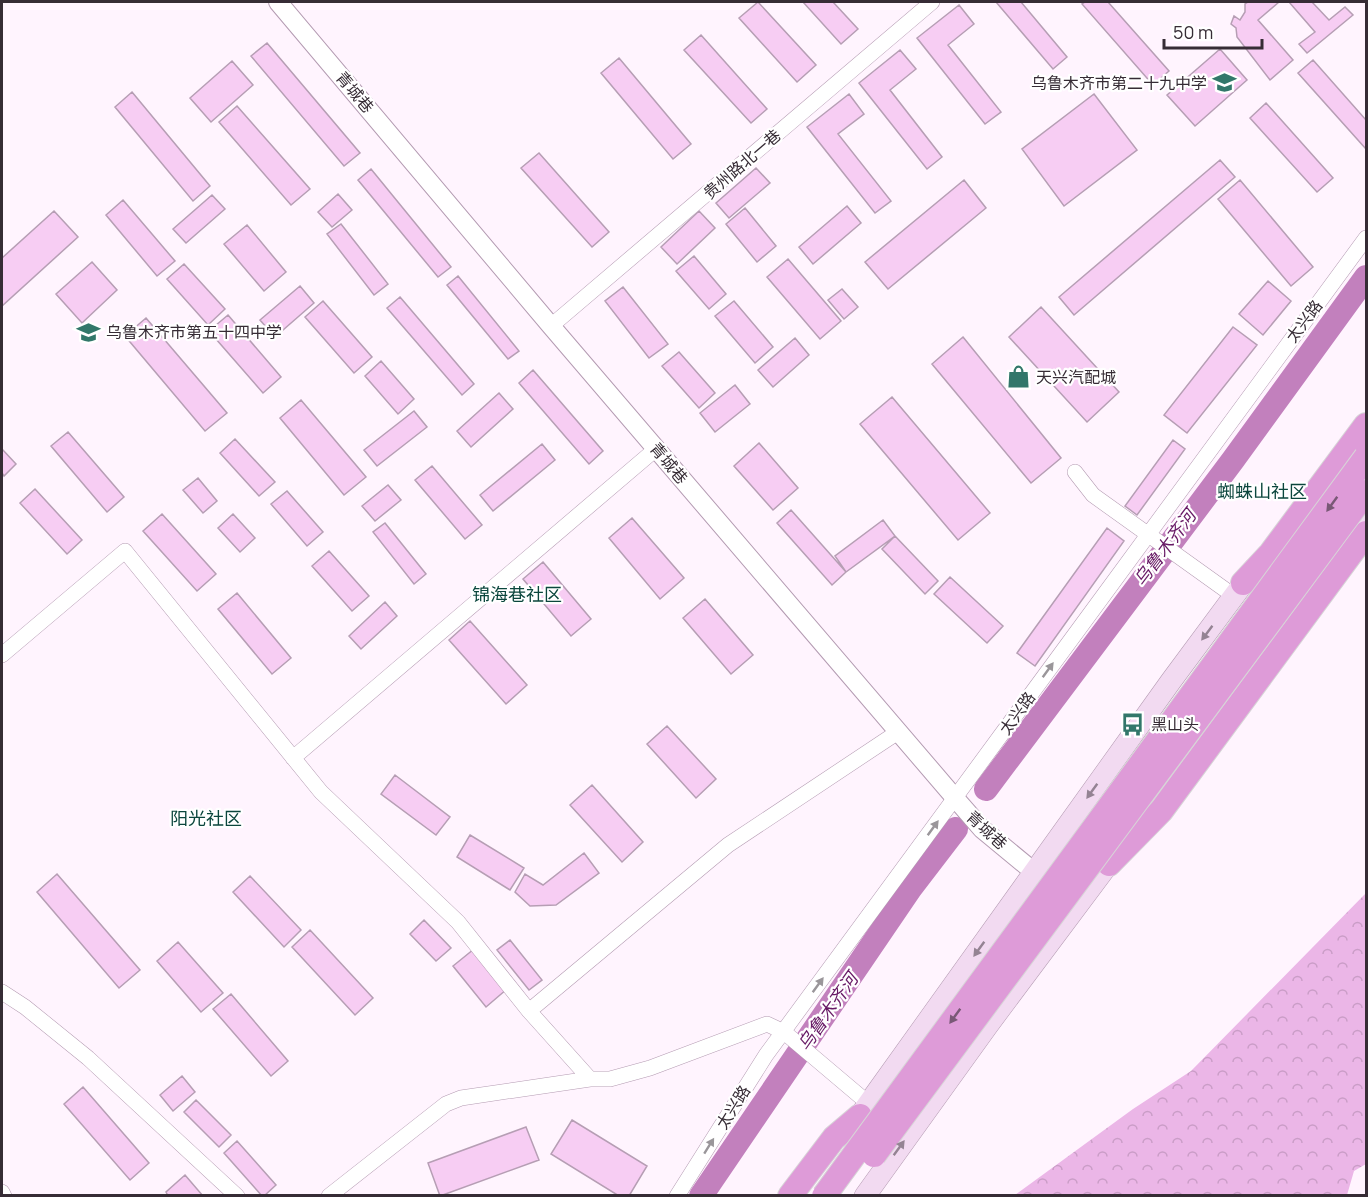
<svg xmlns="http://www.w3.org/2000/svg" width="1368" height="1197" font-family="Manrope,'Noto Sans SC',sans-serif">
	<defs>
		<pattern id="forest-crowns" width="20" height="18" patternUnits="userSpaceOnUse" patternTransform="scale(1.5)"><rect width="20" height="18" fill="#ebb6e7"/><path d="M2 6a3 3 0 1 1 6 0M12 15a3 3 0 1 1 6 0" fill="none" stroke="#ca9dc7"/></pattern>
	</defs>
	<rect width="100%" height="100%" fill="#fff4fe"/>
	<path fill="url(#forest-crowns)" d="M1366 893V1164L1354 1171 1347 1195H1015L1133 1109 1191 1071Z"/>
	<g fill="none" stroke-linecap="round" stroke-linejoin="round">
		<path stroke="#c280bd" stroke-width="24" d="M986 789 1233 460 1366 277
			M701 1196 910 889 956 829"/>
	</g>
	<path fill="#f7cdf3" stroke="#b69eb4" stroke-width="1.5" d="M758 2 816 65 797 82 739 18Z
		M803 2H833L858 29 841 44Z
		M996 2H1021L1067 57 1053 69Z
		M1085 2H1108L1169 71 1153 85 1082 4Z
		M1248 2H1279L1258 20 1293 60 1270 80 1237 37 1236 28 1231 24 1234 16 1240 20 1245 12V4Z
		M1289 2H1312L1329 20 1345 7 1353 15 1307 53 1299 44 1315 32Z
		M959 5 974 24 948 45 1001 112 985 124 917 38Z
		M701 35 767 109 751 123 684 50Z
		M267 43 360 153 344 166 251 56Z
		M1220 49 1247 80 1195 126 1167 95Z
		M900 50 916 69 890 90 942 157 927 169 859 83Z
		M619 58 691 144 673 159 601 73Z
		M1313 60 1366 120V149L1298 73Z
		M232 61 253 85 211 122 190 98Z
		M132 92 210 186 193 201 115 107Z
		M849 94 864 114 838 134 891 201 875 213 807 127Z
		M1094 94 1137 150 1064 206 1022 149Z
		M1266 103 1333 178 1317 192 1250 118Z
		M237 106 310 189 291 205 219 122Z
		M539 153 609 232 592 247 521 168Z
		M1220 160 1235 177 1074 315 1059 297Z
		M756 168 770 183 729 218 716 203Z
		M371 169 451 267 438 277 358 180Z
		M964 180 986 208 888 289 865 262Z
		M1240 180 1313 267 1291 286 1218 199Z
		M338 194 352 210 332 227 318 212Z
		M212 195 225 209 186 243 173 229Z
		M123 200 175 261 157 276 106 215Z
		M847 206 861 223 813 264 799 247Z
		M745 208 776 246 757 262 726 224Z
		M54 211 78 237 2 306V258Z
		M699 211 715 228 677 264 661 247Z
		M341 224 388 284 374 295 327 234Z
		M247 225 286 272 264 291 224 244Z
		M694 256 726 294 709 309 676 271Z
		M788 259 841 321 820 339 767 277Z
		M92 262 117 290 82 323 56 294Z
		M184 264 225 309 208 325 167 279Z
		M458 276 519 351 508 359 447 285Z
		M1268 281 1291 301 1263 335 1239 314Z
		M300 286 314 303 275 337 260 320Z
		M623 287 668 344 649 358 605 301Z
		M842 289 858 307 844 319 828 300Z
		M400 297 474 384 462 395 387 308Z
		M323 301 372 357 354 373 305 317Z
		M734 301 773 347 755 363 715 316Z
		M1041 307 1119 392 1087 422 1009 337Z
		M228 315 281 377 263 393 209 331Z
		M146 318 227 413 205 431 125 336Z
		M1233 327 1257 345 1187 433 1164 415Z
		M963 337 1061 458 1031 483 932 364Z
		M795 338 809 355 773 387 758 370Z
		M679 352 715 393 699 408 662 366Z
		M381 361 414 399 398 414 365 376Z
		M533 370 603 451 589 464 519 383Z
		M735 385 750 404 715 432 700 413Z
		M499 393 513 409 471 447 457 431Z
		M892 397 990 513 958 540 860 424Z
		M301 400 366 477 344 495 280 418Z
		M414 411 427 427 377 466 364 450Z
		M68 432 124 497 107 512 51 446Z
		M235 439 275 482 259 496 220 453Z
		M1173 440 1185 449 1137 515 1125 506Z
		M759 443 798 488 773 510 734 466Z
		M542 444 555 460 493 511 480 495Z
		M2 449 16 464 4 476 2 473Z
		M432 466 482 525 465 539 415 480Z
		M198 478 217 501 203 513 183 490Z
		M388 485 401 500 375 521 362 506Z
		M35 489 82 540 67 554 20 503Z
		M287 491 323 532 307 546 271 504Z
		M791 510 846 572 832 585 777 523Z
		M162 514 216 574 197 591 143 531Z
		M233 514 255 538 240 552 218 528Z
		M632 518 684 578 660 599 609 538Z
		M883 520 895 536 846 572 835 556Z
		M385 523 426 574 414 584 373 532Z
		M1107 528 1124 541 1035 666 1017 653Z
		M895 536 938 581 925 594 882 549Z
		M329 551 369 596 352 611 312 566Z
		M543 562 591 619 571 636 523 579Z
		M950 577 1003 626 987 643 934 594Z
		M237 593 291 658 272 674 218 609Z
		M705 599 753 655 731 674 683 618Z
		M385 602 397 616 361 649 349 636Z
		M470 621 527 685 506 704 449 640Z
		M667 726 716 779 696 798 647 744Z
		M395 775 450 817 436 835 381 794Z
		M592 785 643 842 622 862 570 805Z
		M470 835 524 868 510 890 457 857Z
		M584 853 599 873 556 905 530 906 515 892 525 874 543 885Z
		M57 874 140 970 119 988 37 892Z
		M250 876 301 930 284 947 233 892Z
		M424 920 451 948 436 961 410 934Z
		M310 930 373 998 355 1015 292 947Z
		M510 940 542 980 529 990 497 950Z
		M178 942 223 993 201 1012 157 961Z
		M474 949 507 989 486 1007 453 966Z
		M231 994 288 1061 271 1076 213 1009Z
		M182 1076 195 1092 173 1111 160 1095Z
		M83 1087 149 1163 130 1180 64 1104Z
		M196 1100 231 1135 219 1147 184 1112Z
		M572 1120 647 1166 629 1196H619L551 1154Z
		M526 1127 539 1160 440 1196 428 1163Z
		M237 1141 276 1185 264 1196H262L224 1153Z
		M185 1175 203 1196H168L166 1192Z"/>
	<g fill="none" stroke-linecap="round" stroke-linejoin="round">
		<defs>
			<path id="minor" d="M551 326 932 2
				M1075 472 1093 495 1234 596
				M2 655 125 551 321 792 458 922 529 1011 590 1079
				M293 758 657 448
				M2 992 25 1007 88 1058 237 1196
				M529 1011 728 845 898 732
				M2 1192 4 1196
				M329 1196 446 1104 461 1098 590 1079H610L650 1068 767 1024 784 1032 868 1103
				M677 1196 766 1055 1366 238"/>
			<path id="tertiary" d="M278 2 551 326 955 798 982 829 1045 881"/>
			<path id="secondary" d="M1344 545 1366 515
				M851 1128 1171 681 1254 569
				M865 1196 988 1025 1119 850"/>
			<path id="trunk" d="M1243 583 1271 553 1366 425
				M1109 864 1161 811 1366 533
				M790 1196 834 1138 860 1116"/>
		</defs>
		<use href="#minor" stroke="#b49bb2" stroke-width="16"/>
		<use href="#tertiary" stroke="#b49bb2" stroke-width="20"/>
		<use href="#secondary" stroke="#b49bb2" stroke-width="22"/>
		<use href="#trunk" stroke="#d7d5d7" stroke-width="26"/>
		<use href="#minor" stroke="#fff" stroke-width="15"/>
		<use href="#tertiary" stroke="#fff" stroke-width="18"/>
		<use href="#secondary" stroke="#f2daf1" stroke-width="21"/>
		<use href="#trunk" stroke="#de9bd8" stroke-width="24"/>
		<defs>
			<path id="trunk-bridge" d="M874 1155 1366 492
				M824 1196 1366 457"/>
		</defs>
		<use href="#trunk-bridge" stroke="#d7d5d7" stroke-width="26" stroke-linecap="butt"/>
		<use href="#trunk-bridge" stroke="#de9bd8" stroke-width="24"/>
	</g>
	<defs><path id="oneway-solid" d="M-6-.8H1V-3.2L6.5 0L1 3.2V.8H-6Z" transform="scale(1.5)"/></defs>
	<g fill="#795876">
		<use href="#oneway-solid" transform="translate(1332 504) rotate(126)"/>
		<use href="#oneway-solid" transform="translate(955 1016) rotate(126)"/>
	</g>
	<g fill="#948393">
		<use href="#oneway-solid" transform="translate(1207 633) rotate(127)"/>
		<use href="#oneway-solid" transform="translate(1092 791) rotate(126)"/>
		<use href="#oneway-solid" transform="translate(979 949) rotate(126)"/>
		<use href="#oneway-solid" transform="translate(899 1148) rotate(-54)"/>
	</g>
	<g fill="#9a969a">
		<use href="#oneway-solid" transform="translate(1048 670) rotate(-54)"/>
		<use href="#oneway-solid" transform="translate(933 828) rotate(-54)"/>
		<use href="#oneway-solid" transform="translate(818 985) rotate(-54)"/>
		<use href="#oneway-solid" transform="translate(709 1146) rotate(-58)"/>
	</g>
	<defs>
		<symbol id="school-bare" viewBox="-9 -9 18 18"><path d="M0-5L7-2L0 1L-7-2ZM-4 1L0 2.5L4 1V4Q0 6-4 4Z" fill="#32776a" stroke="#fff" stroke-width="2.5" paint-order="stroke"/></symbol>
		<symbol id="shop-bare" viewBox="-9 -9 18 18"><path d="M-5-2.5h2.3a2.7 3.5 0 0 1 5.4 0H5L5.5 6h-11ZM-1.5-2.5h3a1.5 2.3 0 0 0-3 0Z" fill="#32776a" stroke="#fff" stroke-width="2.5" paint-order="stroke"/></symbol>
		<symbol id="bus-bare" viewBox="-9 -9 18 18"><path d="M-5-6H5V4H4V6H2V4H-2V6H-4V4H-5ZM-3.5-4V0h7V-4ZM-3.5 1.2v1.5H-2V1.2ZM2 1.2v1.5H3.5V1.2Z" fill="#32776a" stroke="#fff" stroke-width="2.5" paint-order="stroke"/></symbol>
	</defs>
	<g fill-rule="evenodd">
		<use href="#school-bare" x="1208" y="66" width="33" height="33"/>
		<use href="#school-bare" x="72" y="316" width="33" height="33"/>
		<use href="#shop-bare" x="1002" y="360" width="33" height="33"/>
		<use href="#bus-bare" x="1116" y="708" width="33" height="33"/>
	</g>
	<g text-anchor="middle" stroke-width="4.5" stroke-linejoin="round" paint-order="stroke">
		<g font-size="16" fill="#362c35" stroke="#fff" text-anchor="start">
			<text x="1207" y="89" text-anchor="end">乌鲁木齐市第二十九中学</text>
			<text x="106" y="338">乌鲁木齐市第五十四中学</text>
			<text x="1036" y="383">天兴汽配城</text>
			<text x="1151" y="730">黑山头</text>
		</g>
		<g font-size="16" fill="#362c35" stroke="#fff">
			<text transform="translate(355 92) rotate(50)" y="6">青城巷</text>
			<text transform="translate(742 164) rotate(-41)" y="6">贵州路北一巷</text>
			<text transform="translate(1304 321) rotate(-53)" y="6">太兴路</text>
			<text transform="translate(669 463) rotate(50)" y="6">青城巷</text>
			<text transform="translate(1017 713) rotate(-54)" y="6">太兴路</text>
			<text transform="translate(987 830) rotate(43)" y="6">青城巷</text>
			<text transform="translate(733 1107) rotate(-58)" y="6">太兴路</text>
		</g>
		<g font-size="18" fill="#0b463d" stroke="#fff">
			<text x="1262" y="498">蜘蛛山社区</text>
			<text x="517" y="601">锦海巷社区</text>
			<text x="206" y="825">阳光社区</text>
		</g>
		<g font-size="18" font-style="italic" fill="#671965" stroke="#fff">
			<text transform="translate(1165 548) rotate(-53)" y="6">乌鲁木齐河</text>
			<text transform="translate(828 1012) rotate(-55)" y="6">乌鲁木齐河</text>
		</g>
	</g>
	<rect width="1368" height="1197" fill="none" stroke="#362c35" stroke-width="6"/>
	<path d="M1164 39v9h98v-9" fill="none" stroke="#362c35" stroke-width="3"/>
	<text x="1173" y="39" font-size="18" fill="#362c35" stroke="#ffffff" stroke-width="4.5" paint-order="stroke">50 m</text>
</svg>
